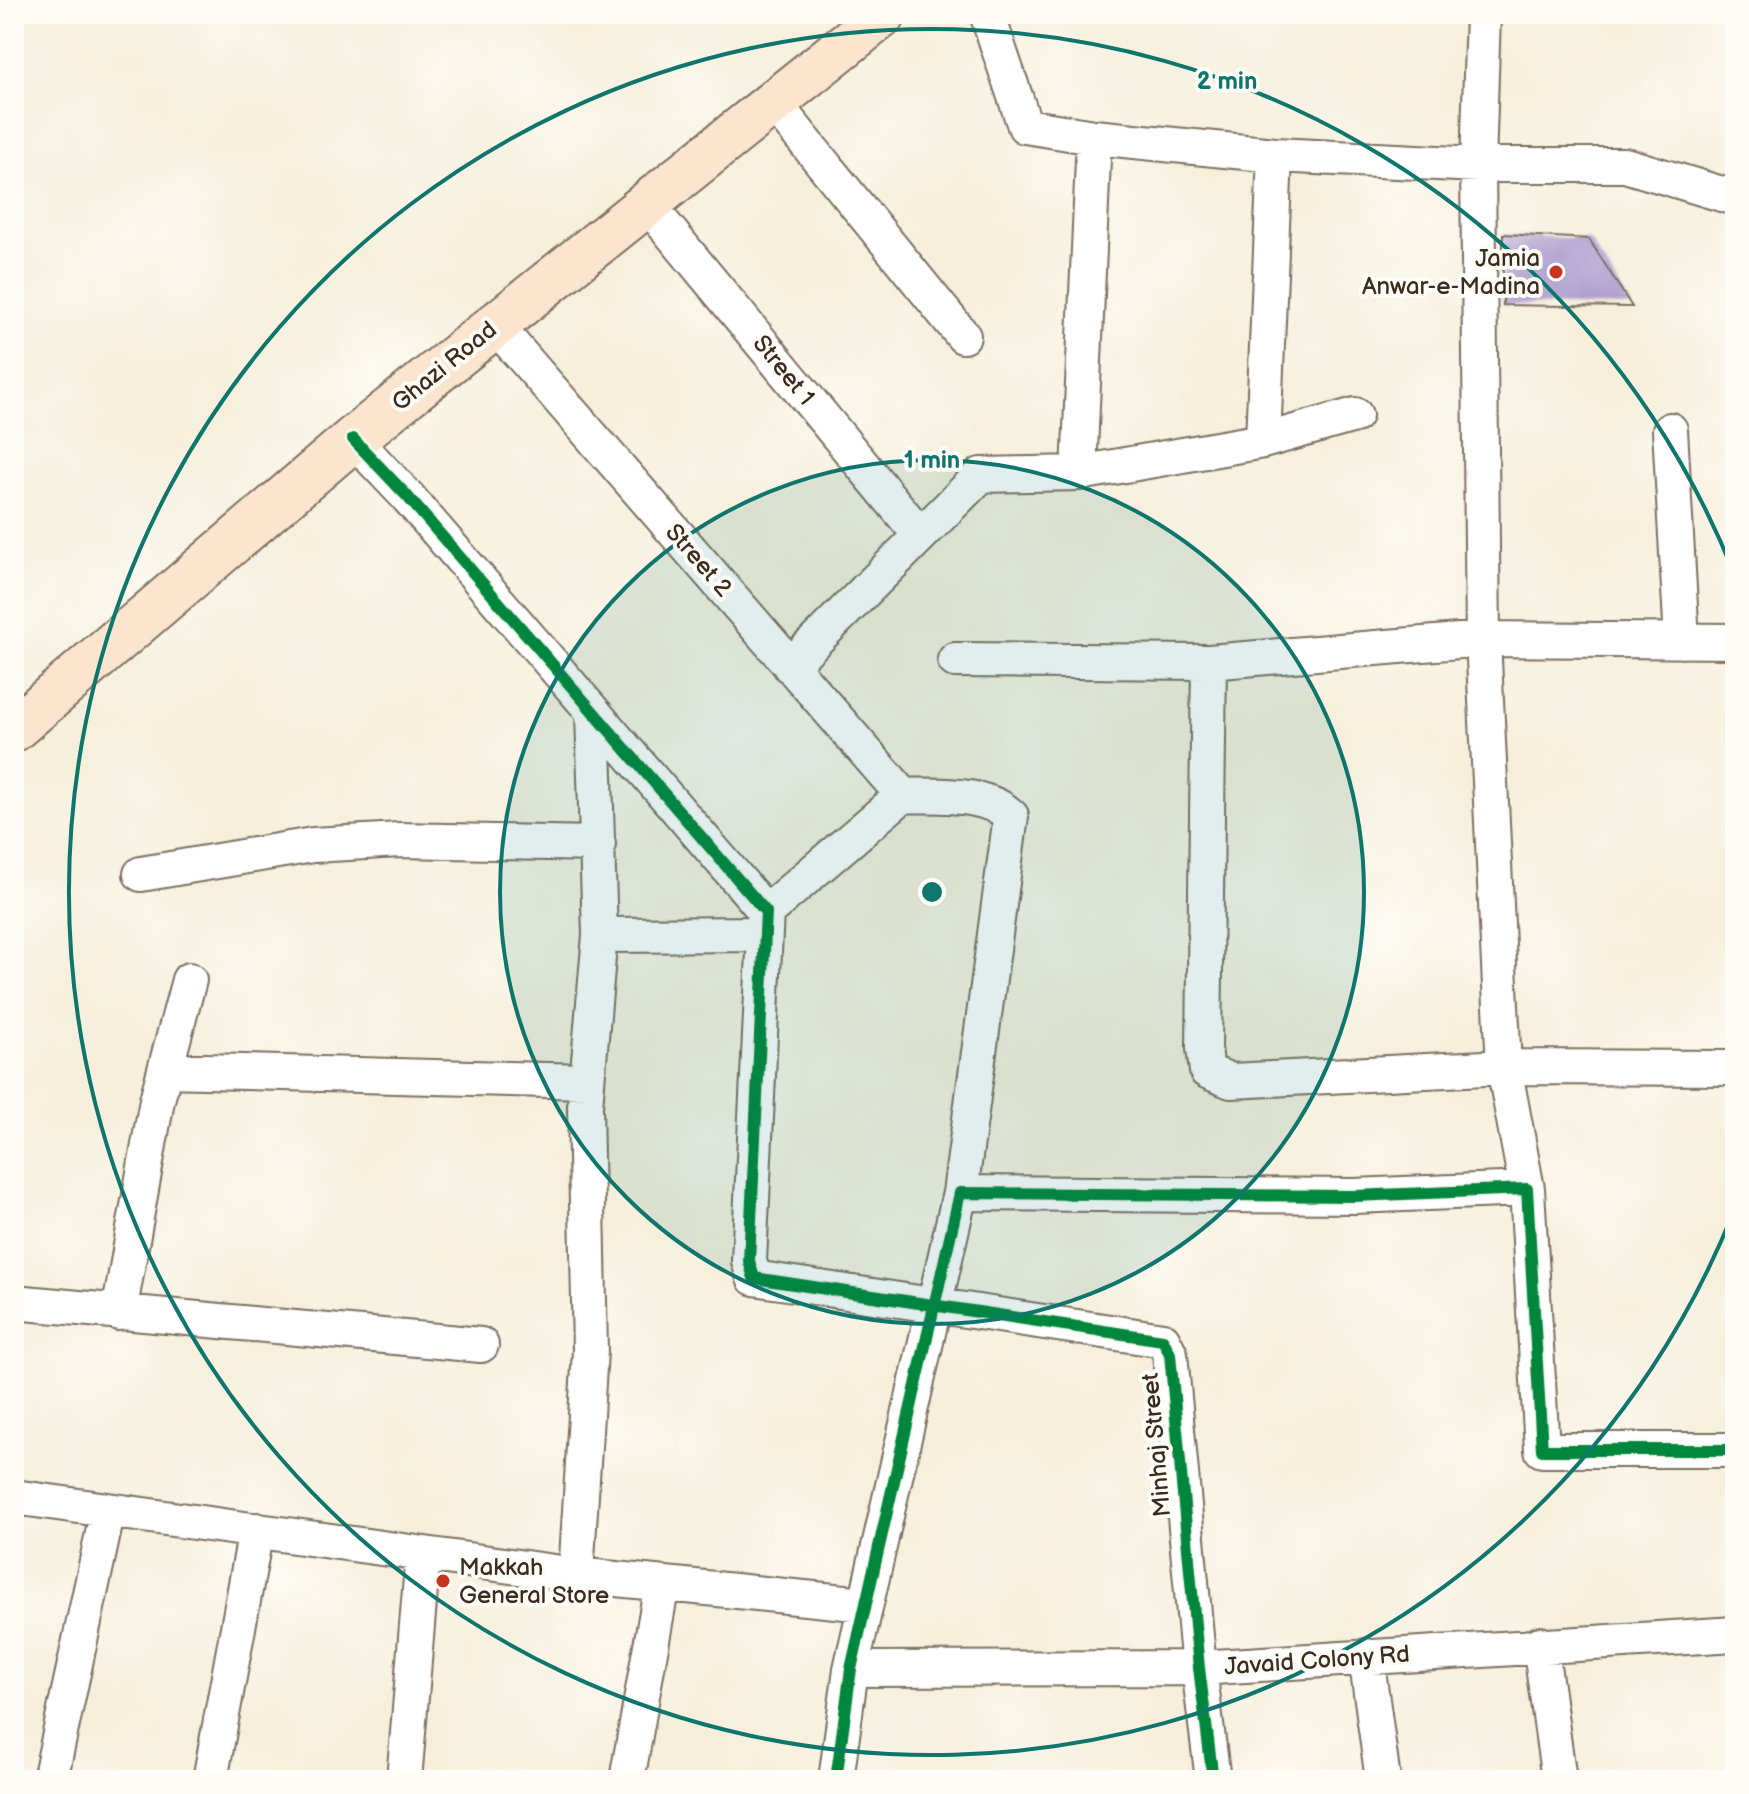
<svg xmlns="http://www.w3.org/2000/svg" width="1749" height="1794" font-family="'Balsamiq Sans',sans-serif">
	<rect width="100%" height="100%" fill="#fdfcf7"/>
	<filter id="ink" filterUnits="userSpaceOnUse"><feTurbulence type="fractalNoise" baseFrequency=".0125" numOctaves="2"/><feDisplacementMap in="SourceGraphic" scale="16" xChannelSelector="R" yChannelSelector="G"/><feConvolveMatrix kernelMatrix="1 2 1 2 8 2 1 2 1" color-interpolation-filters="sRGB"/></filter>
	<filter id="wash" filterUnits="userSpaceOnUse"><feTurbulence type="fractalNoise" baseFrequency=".006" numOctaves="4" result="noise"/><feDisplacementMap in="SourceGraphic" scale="32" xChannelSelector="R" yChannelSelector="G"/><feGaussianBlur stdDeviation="1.8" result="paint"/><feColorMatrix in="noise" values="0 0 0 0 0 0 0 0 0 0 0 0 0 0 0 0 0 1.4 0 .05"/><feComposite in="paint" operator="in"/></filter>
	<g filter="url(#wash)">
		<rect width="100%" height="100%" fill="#f6efdc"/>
		<g id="blocks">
			<path fill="#ae9ece" d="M1503 234 1589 239 1632 307 1503 305Z"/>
		</g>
	</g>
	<g filter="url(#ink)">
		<use href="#blocks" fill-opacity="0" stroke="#7c6f60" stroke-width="2"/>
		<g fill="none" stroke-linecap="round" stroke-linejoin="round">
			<defs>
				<path id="minor" d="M987 14 1025 126 1094 137 1275 155 1478 165H1625L1735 198
					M1483 14 1478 165 1483 639 1504 1067 1527 1189
					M773 102 963 336
					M647 204 920 535
					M495 325 903 795
					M1670 430 1682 641
					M353 439 407 496 766 912 749 1261 754 1278 1163 1340 1170 1354 1199 1668 1213 1780
					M1263 441 1275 155
					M1079 473 1094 137
					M955 660 1209 662 1483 639 1735 641
					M1209 662 1204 1048 1207 1071 1231 1081 1504 1067 1735 1068
					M790 666 981 475 1079 473 1263 441 1355 415
					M593 713 600 935 765 934
					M141 874 313 845 400 840 598 844
					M766 912 903 795C937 797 986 791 1011 816L960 1193
					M165 1070 587 1081
					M14 1302 481 1345
					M119 1313 157 1100 189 980
					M14 1497 576 1575 865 1604
					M576 1575 590 1351 585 1106 600 935
					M1540 1644 1559 1780
					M1366 1656 1383 1780
					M851 1669 1199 1668 1735 1634
					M50 1780 108 1510
					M210 1780 256 1530
					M404 1780 423 1554
					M627 1780 662 1584
					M836 1780 851 1669 960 1193 1354 1196 1527 1189 1542 1450H1735"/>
				<path id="secondary" d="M14 729 353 439 884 14"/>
			</defs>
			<use href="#minor" stroke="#7c6f60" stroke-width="38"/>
			<use href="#secondary" stroke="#7c6f60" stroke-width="48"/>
			<use href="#minor" stroke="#fff" stroke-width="34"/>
			<use href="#secondary" stroke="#fbe5cf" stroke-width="44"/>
			<defs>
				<path id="cycleway" d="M353 439 407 496 766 912 749 1261 754 1278 1163 1340 1170 1354 1199 1668 1213 1780
					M836 1780 851 1669 960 1193 1354 1196 1527 1189 1542 1450H1735"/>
			</defs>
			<use href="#cycleway" stroke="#fdfcf7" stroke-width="17"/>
			<use href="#cycleway" stroke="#00873e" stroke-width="12"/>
		</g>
	</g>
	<circle cx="932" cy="892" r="432" fill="#0f766e" fill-opacity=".12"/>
	<g fill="none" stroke="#0f766e" stroke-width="4">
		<circle cx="932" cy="892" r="432"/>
		<path d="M1735 1208A863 863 0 1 1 1735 576"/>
	</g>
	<g fill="#c8321e" stroke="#fdfcf7" stroke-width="3">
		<circle cx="1556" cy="272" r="8"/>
		<circle cx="443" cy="1581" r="8"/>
	</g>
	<g text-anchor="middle" stroke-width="8" stroke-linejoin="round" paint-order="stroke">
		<g font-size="24" fill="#3b2a1e" stroke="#fdfcf7" text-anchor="end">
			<text x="1540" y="266">Jamia<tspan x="1540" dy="28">Anwar-e-Madina</tspan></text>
			<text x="459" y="1575" text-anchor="start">Makkah<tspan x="459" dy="28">General Store</tspan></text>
		</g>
		<g font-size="24" fill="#3b2a1e" stroke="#fdfcf7">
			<text transform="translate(444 366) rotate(-39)" y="8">Ghazi Road</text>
			<text transform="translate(784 370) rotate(51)" y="8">Street 1</text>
			<text transform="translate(699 560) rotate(49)" y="8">Street 2</text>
			<text transform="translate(1156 1445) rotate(-95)" y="8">Minhaj Street</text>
			<text transform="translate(1317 1660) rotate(-4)" y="8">Javaid Colony Rd</text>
		</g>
	</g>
	<circle cx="932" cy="892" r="12" fill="#0f766e" stroke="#fdfcf7" stroke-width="4"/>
	<g font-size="24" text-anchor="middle" font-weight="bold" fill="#0f766e" stroke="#fdfcf7" stroke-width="8" stroke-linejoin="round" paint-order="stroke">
		<text x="1227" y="89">2 min</text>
		<text x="932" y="468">1 min</text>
	</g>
	<rect width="1749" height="1794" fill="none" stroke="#fdfcf7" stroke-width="48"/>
</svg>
